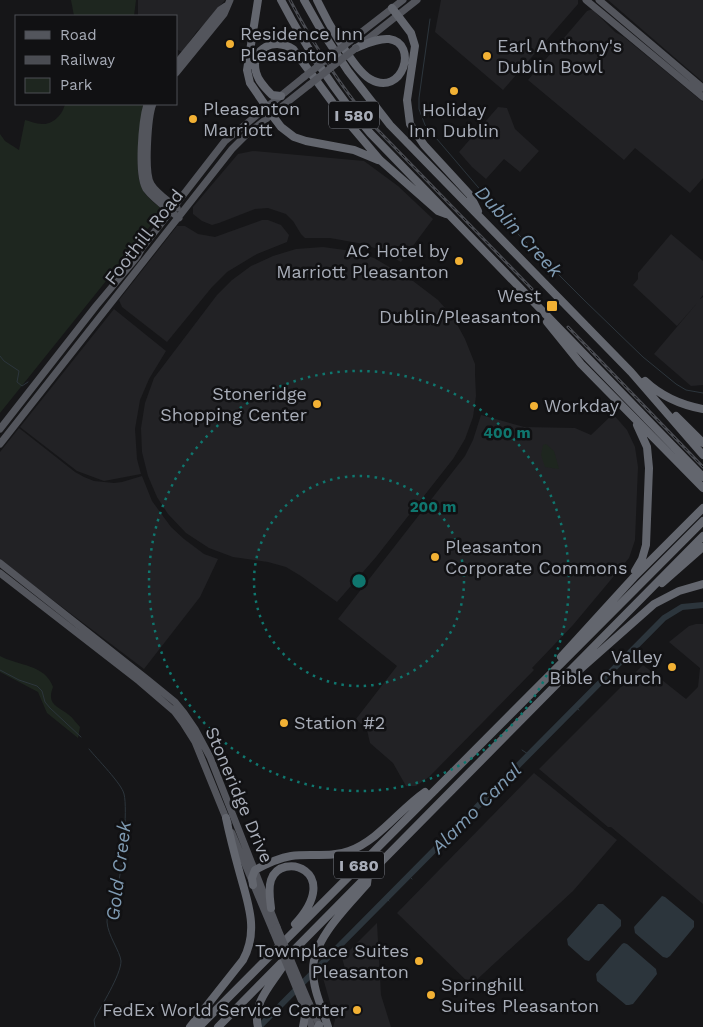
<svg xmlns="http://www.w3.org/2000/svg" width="703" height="1027" font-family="'Work Sans',sans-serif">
	<rect width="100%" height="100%" fill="#161618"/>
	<path fill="#222225" d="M138 0H225L206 23 197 31 182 52 176 49V16H138Z
		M441 0H578V4L503 90 435 32Z
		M608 0H703V82L689 70Z
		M590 10H593L615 32 624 37 703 102V178L690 193 635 148 624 160 528 80 587 11Z
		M498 107 507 108 515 129 539 151 520 172 504 159 486 179 472 167 459 152Z
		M253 151 364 161 398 186 433 219 401 262 378 249 358 243 330 238H305L301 234 293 221 286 214 268 208 255 209 219 223 212 225 202 221 193 214V207L238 154Z
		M262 220H268L281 225 289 235 287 242 257 254 227 272 212 287 167 342 122 307 119 300 177 226H185L198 234 215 237Z
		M671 234 703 261V295L700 299 703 297V385L691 386 654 354 698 302 677 326 633 285 638 279V273Z
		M323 247 352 251 374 258 413 281 438 300 453 317 465 339 475 364V374L476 396 473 417 465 439 453 459 376 557 337 602 301 576 286 567 268 562 233 557 209 548 186 533 168 514 157 497 148 476 142 452 141 428 145 403 154 378 217 295 232 280 251 266 273 256 296 249Z
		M114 309 166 351 149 379 140 400 135 429 137 459 141 474 104 481 77 471 20 427Z
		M613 414 627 430 635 447 638 467 635 540 629 558 573 625 532 668 534 670 429 777 416 786H406L393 763 370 743 367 730 356 719 397 666 338 619 465 456 473 440 481 415 524 427 575 428 591 435Z
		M19 428 75 472 84 477 94 481 114 483 122 482 142 476 152 501 171 527 184 539 204 554 218 559 200 597 144 669 0 560V452Z
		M696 624H703V904L611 827H608L539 769 643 665 686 699 698 687 700 668 669 642 689 626Z
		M534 773 617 840 573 891 471 985 397 913Z
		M377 923 381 995 391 1027H333L335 1020 323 978 346 972 342 958Z"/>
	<path fill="#1e261f" d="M71 0H136L134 16H74Z
		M65 104H143C141 126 132 172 143 190 147 198 156 204 163 210L0 413V134L5 141 19 150 25 120C30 121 36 124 42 124 53 125 63 114 65 104Z
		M546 444 554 451 559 469 545 467 541 455 543 445Z
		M0 656C18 666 45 664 53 687 46 705 58 706 69 715 73 718 76 723 80 727L78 738 47 713 38 692 0 672Z"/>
	<path fill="#2c353c" d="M662 896 665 897 694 921V927L670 956 667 958 663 957 635 933 634 927Z
		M598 904H603L621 920V926L589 961 585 960 568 945 567 939Z
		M624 943 627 944 656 969 657 974 633 1004 629 1005H626L597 981 596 974 622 944Z"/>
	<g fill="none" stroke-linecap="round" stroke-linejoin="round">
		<path stroke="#2c353c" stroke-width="1" d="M430 19 419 98V109L425 125 518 234 584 300 643 357 676 384 686 390 703 393
			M0 356 4 361 19 371 17 382 22 386 28 382
			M633 649 636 653
			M0 670 19 680 37 686 42 691 45 702 50 708 81 737
			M575 707 579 710
			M89 749C97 759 122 784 124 794 128 809 122 869 118 885 114 897 107 909 107 922 108 936 120 951 121 961 121 975 101 1006 94 1020L95 1027
			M522 750 528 754
			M493 791 497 794
			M438 847 441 850
			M409 876 412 879
			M387 899 389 901"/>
		<path stroke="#2c353c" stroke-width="6" d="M259 1027 664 618 682 607 703 605"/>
		<path stroke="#53555c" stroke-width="7" d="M586 0 703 97
			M599 0 703 88
			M350 41 403 0
			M360 45 417 0
			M176 64 220 10 226 6
			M176 73 224 14 230 0
			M147 104C142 121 137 174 146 189 154 200 168 209 179 218
			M153 104C148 116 144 173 151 184 157 194 168 200 177 208
			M0 429 96 306 137 257 142 248 225 141 304 77
			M0 444 232 149 246 135 309 85
			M0 563 148 680 175 702 184 713 195 729 210 757 277 927
			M0 573 139 681 174 711 183 723 195 742 228 823
			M232 833 273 931
			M309 1003 320 1027
			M305 1010 312 1027"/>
		<path stroke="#63666e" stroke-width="8" d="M258 0 247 70 250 83 272 115 281 127 294 137 306 141 354 150 378 160
			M281 0C306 48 335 92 370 133L703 477
			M304 0 321 30 348 71 390 125 631 372 703 455
			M317 0C326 19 353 69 370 79 403 98 419 43 389 39 377 38 366 44 356 48
			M392 8 411 33 415 46 407 100 410 124 424 145 470 195 478 211
			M281 96 272 95C266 89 258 81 256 72 250 48 275 37 293 49L341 114 380 160 438 211 446 214
			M547 322 581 364 703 488
			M645 381C661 396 681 405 703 409
			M676 416 703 443
			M635 571 642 559 646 545 649 468 647 447 637 425
			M662 583 703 547
			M561 657 634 577 703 508
			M568 680 654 604 679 591 703 584
			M253 885 252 878 255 870C266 864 279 858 291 856 310 853 331 858 349 851 379 840 399 810 425 792
			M271 908C270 899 268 889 271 880 281 850 344 871 295 924
			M190 1027 243 960C259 931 248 903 240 874 235 856 230 837 226 818
			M199 1027 703 521
			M218 1027 703 536
			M258 1027C252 1003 271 985 283 966
			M303 1027 305 1016 304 1007
			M318 1027 319 1025
			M328 1027C323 1010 313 990 313 971 312 940 347 907 367 884L368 876"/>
		<defs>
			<path id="rail" d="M290 0C313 44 340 85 372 124L532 289
				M568 327 703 467"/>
		</defs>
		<use href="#rail" stroke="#4a4c52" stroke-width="3"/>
		<use href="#rail" stroke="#111113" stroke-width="1" stroke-dasharray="4" stroke-linecap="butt"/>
		<path stroke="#53555c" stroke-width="7" d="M304 77 350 41
			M309 85 356 48
			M277 927 309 1003
			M273 931 304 1007"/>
	</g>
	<g fill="none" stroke="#0f766e" stroke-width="2.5" stroke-dasharray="2.5 5">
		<circle cx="359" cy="581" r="105"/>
		<circle cx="359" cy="581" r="210"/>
	</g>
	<g fill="#f2b134" stroke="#111113" stroke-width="2">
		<circle cx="230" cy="44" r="5"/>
		<circle cx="487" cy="56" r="5"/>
		<circle cx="454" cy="91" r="5"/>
		<circle cx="193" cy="119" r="5"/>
		<circle cx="459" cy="261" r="5"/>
		<rect x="546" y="300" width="12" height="12" rx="2.5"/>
		<circle cx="317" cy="404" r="5"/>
		<circle cx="534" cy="406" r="5"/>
		<circle cx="435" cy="557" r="5"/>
		<circle cx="672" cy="667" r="5"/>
		<circle cx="284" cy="723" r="5"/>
		<circle cx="419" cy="961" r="5"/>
		<circle cx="431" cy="995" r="5"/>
		<circle cx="357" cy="1010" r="5"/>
	</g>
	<g text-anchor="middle" stroke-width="5" stroke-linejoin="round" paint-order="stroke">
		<g fill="#111113" stroke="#7b7e86" stroke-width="1">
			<rect x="329" y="101.5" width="50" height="27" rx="4"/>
			<rect x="334" y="851.5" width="50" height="27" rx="4"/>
		</g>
		<g font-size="16" font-weight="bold" fill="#a8adb8">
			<text x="354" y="121">I 580</text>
			<text x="359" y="871">I 680</text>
		</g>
		<g font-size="18" fill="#a8adb8" stroke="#111113" text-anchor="start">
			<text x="240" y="40">Residence Inn<tspan x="240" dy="21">Pleasanton</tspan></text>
			<text x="497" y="52">Earl Anthony's<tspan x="497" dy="21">Dublin Bowl</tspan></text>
			<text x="203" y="115">Pleasanton<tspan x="203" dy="21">Marriott</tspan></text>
			<text x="454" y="116" text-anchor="middle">Holiday<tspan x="454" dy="21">Inn Dublin</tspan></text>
			<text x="449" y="257" text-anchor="end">AC Hotel by<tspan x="449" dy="21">Marriott Pleasanton</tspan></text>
			<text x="541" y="302" text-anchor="end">West<tspan x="541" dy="21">Dublin/Pleasanton</tspan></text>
			<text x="307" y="400" text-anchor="end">Stoneridge<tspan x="307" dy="21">Shopping Center</tspan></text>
			<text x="544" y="412">Workday</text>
			<text x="445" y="553">Pleasanton<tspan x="445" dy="21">Corporate Commons</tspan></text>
			<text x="662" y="663" text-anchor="end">Valley<tspan x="662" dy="21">Bible Church</tspan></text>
			<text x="294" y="729">Station #2</text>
			<text x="409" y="957" text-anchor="end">Townplace Suites<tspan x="409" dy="21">Pleasanton</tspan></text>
			<text x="441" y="991">Springhill<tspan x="441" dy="21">Suites Pleasanton</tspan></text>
			<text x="347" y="1016" text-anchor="end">FedEx World Service Center</text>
		</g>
		<g font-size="18" fill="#a8adb8" stroke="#111113">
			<text transform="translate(144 237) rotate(-52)" y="6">Foothill Road</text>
			<text transform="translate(239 795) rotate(67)" y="6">Stoneridge Drive</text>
		</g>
		<g font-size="19" font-style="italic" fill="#7f9bb3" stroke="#111113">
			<text transform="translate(519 231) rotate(47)" y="7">Dublin Creek</text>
			<text transform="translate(476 808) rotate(-45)" y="7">Alamo Canal</text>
			<text transform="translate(118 871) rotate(-83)" y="7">Gold Creek</text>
		</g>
	</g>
	<circle cx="359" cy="581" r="8" fill="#0f766e" stroke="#111113" stroke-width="2.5"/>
	<g font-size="15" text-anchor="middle" font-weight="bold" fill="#0f766e" stroke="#111113" stroke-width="5" stroke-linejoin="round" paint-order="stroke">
		<text x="507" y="438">400 m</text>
		<text x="433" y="512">200 m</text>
	</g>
	<rect x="15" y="15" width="162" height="90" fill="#111113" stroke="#4d4f55"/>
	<rect x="25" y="31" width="25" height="8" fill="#53555c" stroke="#4d4f55"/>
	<text x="60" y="40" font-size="15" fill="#a8adb8">Road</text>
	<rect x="25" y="56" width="25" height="8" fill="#4a4c52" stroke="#4d4f55"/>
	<text x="60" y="65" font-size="15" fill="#a8adb8">Railway</text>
	<rect x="25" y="78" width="25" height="15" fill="#1e261f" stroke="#4d4f55"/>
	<text x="60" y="90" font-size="15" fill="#a8adb8">Park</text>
</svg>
